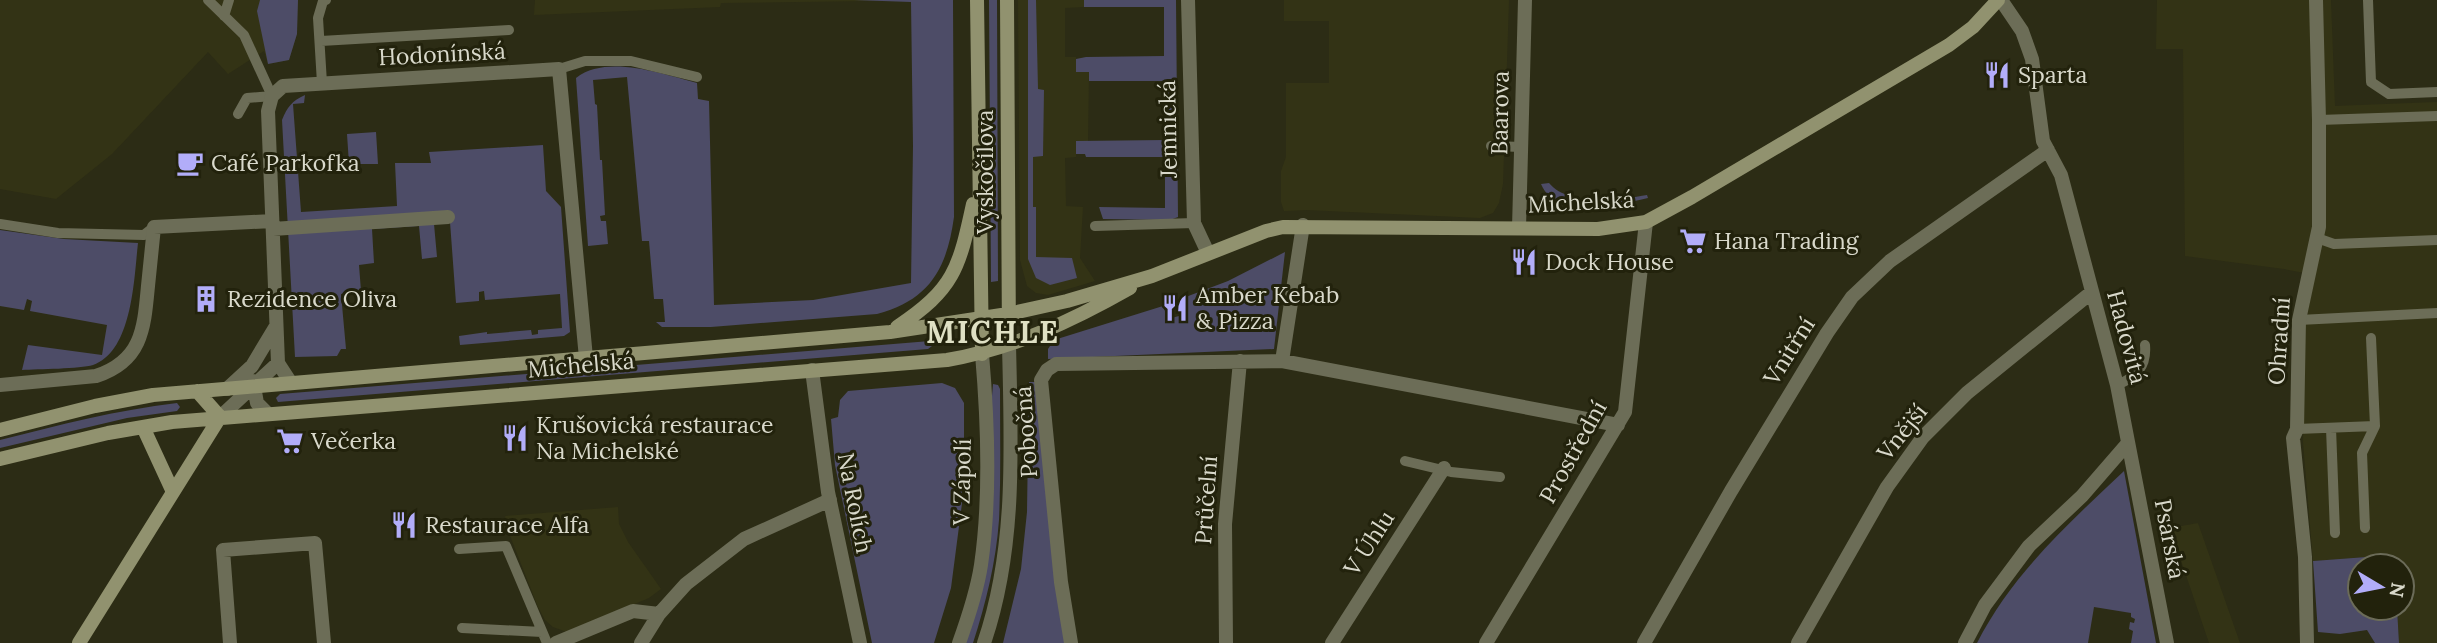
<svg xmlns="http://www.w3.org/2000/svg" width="2437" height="643" font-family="Lora,serif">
	<rect width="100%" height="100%" fill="#2c2c15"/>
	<path fill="#333315" d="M0 0H298L297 34 289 60 268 64 264 51 228 74 208 52 112 154 56 199 0 189Z
		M535 0H942L721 3 720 7 534 15Z
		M1018 0H1084V7L1065 8V57H1076V72H1089L1088 141H1076V157L1065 158 1066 206 1083 207 1080 258 1095 281 1048 295 1036 293 1027 286 1020 260Z
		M1284 0H1509L1503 184 1499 203 1493 213 1480 218 1306 210 1284 211 1281 202V171L1286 157V83H1329V21H1284Z
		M2157 0H2331L2335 106 2437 102V643H2399L2397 608H2402V566H2394L2393 555 2313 561 2303 442 2305 327 2315 275 2284 269 2185 256 2183 49H2156Z
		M618 507 619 524 628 542 661 589 649 598 567 632 553 627 545 620 538 607 507 528 505 516Z
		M2198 523 2240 643H2209L2170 528Z"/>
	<path fill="#4d4c67" d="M260 0H298L297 34 289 60 268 64 257 11Z
		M854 0H953L954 217C947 268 930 300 877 314L711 327H662L656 322H665L663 299H654L649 241H642L627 77 593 80 595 104 597 105 600 160H602L605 215 600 216 601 221H606L608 244 588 246 576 78C607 54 662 74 697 83L698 99 709 101 714 305 813 300 911 283 913 146 911 2Z
		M989 0H997L998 281 991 282Z
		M1028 0H1036L1038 89 1044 90 1043 156 1033 157V207H1036V257L1072 258 1077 278 1050 285 1036 278 1028 259Z
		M1084 0H1176L1178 217 1170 220 1103 219 1099 207 1165 208V157H1086L1085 154H1076V141L1165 140V81H1089V72H1076V59L1086 57 1164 56V7H1084Z
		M305 95 304 103 293 104 301 212 397 206 395 163H431L429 152 543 145 546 191 561 207 570 332 564 336 460 345 459 336 487 332V334L531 330 532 335 538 334V330L562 328 560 294 485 300 484 291 479 292V301L456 303 450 222 434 224 437 257 422 259 419 226 372 229 374 263 359 265 361 291 341 294 346 349H341L337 356 295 357 282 120C287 107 292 101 305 95Z
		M376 132 378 164H349L347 134Z
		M1549 183C1569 207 1619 200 1647 195L1648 198C1617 205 1557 222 1541 184Z
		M0 230 64 239 138 243C134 277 133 351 93 365 80 369 38 369 22 370L28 345 102 355 107 325 30 311 32 301 27 299 24 310 0 306Z
		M1285 252 1274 349 1048 359V349L1054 340 1163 306 1168 319 1186 314 1183 298 1228 281Z
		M930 341 932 346 928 349 278 402 276 398 280 394Z
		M1029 382H1036L1065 643H1003L1021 569 1027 512Z
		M942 383 955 388 964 403V488L951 588 934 643H872L835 465 831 419 838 417 840 400 848 391Z
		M993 384 998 385 1000 389C1000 433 1001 477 999 520 996 562 986 603 973 643H965L974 612Z
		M177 403 180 407 177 411 127 418 0 448V440C59 425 117 410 177 403Z
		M2124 471 2156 643H2131L2133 631 2129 629 2130 622 2134 623 2135 619 2131 617V613L2094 607 2088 643H1977C2012 574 2068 524 2124 471Z
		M2393 555 2394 566H2360V608H2397L2399 643H2375L2367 630 2340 634 2318 632 2313 561Z"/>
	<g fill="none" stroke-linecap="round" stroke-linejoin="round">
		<path stroke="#6c6d57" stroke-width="10" d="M208 0 244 35 272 96 247 98 238 114
			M2368 0 2371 82 2389 94 2437 92
			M224 16 229 0
			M321 41 509 30
			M559 69 585 61H631L697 77
			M322 83 318 18 323 1 326 0
			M2319 120 2437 116
			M1491 146 1522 147
			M0 224 58 233 144 235 154 227
			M1095 226 1194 223
			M2317 238 2334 244 2437 240
			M2299 320 2437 313
			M2117 385C2136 377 2147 367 2145 345
			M2331 428 2335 533
			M2297 429 2375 426
			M1405 461 1451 472 1500 477
			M2365 528 2362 453 2375 426 2371 338
			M459 549 506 546 547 643
			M462 628 542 632"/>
		<path stroke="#6c6d57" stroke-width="14" d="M1188 0 1194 223 1208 253
			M2001 0 2022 31 2032 59 2043 141 2061 175 2117 385 2167 643
			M1519 228 1525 0
			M273 229 448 217
			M1282 361 1303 225
			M812 370 828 492 860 643
			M253 381 257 403 267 413
			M291 383 278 363 268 111 272 96 283 86 559 69 586 358
			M0 385 96 376C142 361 144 329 148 286 150 266 152 247 154 227L272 221
			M227 389 252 366 276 326
			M220 417 278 363
			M230 643 223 550 315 543 324 643
			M556 643 633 611 659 614
			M641 643 659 614 686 584 744 539 830 500
			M959 643C968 618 977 591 981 565 991 496 988 423 982 354
			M984 643C1017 547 1011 443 1009 344
			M1071 643 1061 582 1041 380 1047 370 1056 364 1282 361 1618 425
			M1226 643 1225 524 1240 361
			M1332 643 1444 468
			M1486 643 1625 412 1646 222
			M1644 643 1731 491 1827 333 1852 297 1890 261 2048 150
			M1798 643 1887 487 1923 437 1967 393 2092 292
			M1965 643 1985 605 2029 546 2082 496 2128 443
			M2307 643 2305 557 2293 438 2297 429 2299 320 2319 227V120L2316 0"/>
		<path stroke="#91926f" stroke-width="14" d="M977 0 982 354
			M1007 0 1009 344
			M897 327C954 289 959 269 973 204
			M197 391 220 417
			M143 427 173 492
			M0 430 95 406 153 395 890 332 1008 314 1067 301 1152 276 1266 231 1283 227 1598 229 1646 222 1692 197 1949 45 1973 27 1998 0
			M0 459 108 433 172 422 947 360C1012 349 1072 321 1130 288
			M79 643 220 417"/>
	</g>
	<defs>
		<symbol id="restaurant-bare" viewBox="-9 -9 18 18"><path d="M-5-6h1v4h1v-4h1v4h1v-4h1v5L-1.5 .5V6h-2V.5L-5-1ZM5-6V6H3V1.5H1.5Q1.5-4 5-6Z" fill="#b2adf9" stroke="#22220c" stroke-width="2.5" paint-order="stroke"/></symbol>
		<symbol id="cafe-bare" viewBox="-9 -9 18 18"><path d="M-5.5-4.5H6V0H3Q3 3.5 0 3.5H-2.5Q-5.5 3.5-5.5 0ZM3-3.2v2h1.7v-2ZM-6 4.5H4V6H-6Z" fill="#b2adf9" stroke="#22220c" stroke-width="2.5" paint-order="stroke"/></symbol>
		<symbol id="supermarket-bare" viewBox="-9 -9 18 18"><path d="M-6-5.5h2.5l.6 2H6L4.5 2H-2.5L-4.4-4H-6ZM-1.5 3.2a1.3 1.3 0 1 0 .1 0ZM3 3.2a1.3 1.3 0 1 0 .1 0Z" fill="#b2adf9" stroke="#22220c" stroke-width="2.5" paint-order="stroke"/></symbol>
		<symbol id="building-bare" viewBox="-9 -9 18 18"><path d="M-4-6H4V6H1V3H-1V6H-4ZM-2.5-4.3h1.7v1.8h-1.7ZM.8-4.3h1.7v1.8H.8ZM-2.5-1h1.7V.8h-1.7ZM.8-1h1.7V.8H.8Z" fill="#b2adf9" stroke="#22220c" stroke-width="2.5" paint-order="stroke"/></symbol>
	</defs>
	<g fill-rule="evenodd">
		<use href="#restaurant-bare" x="1978" y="56" width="38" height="38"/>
		<use href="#cafe-bare" x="171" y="144" width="38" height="38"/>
		<use href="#supermarket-bare" x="1674" y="222" width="38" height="38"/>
		<use href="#restaurant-bare" x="1505" y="243" width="38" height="38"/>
		<use href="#building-bare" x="187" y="280" width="38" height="38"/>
		<use href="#restaurant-bare" x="1156" y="289" width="38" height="38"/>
		<use href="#restaurant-bare" x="496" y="419" width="38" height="38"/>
		<use href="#supermarket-bare" x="271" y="422" width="38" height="38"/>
		<use href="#restaurant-bare" x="385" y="506" width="38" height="38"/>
	</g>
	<g text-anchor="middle" stroke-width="6" stroke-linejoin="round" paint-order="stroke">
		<g font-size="23" fill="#d9d9cb" stroke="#22220c">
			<text transform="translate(442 54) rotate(-3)" y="8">Hodonínská</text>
			<text transform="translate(1500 113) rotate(-89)" y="8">Baarova</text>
			<text transform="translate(1168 129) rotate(-91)" y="8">Jemnická</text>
			<text transform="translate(985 172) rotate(-90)" y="8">Vyskočilova</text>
			<text transform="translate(1581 202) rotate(-3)" y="8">Michelská</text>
			<text transform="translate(2127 337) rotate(75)" y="8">Hadovitá</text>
			<text transform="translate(2279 341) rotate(-86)" y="8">Ohradní</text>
			<text transform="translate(1789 351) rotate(-58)" y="8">Vnitřní</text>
			<text transform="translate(581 365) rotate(-5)" y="8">Michelská</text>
			<text transform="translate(1026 432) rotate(-94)" y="8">Pobočná</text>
			<text transform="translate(1902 432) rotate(-51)" y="8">Vnější</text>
			<text transform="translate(1573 452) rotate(-61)" y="8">Prostřední</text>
			<text transform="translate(962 482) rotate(-89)" y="8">V Zápolí</text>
			<text transform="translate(1206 500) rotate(-86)" y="8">Průčelní</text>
			<text transform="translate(855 503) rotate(79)" y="8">Na Rolích</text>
			<text transform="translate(2170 539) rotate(79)" y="8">Psárská</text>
			<text transform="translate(1369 543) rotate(-57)" y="8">V Úhlu</text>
		</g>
		<g font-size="23" fill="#d9d9cb" stroke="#22220c" text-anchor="start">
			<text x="2018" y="83">Sparta</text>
			<text x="211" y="171">Café Parkofka</text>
			<text x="1714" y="249">Hana Trading</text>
			<text x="1545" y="270">Dock House</text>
			<text x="1196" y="303">Amber Kebab<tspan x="1196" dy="26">&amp; Pizza</tspan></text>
			<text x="227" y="307">Rezidence Oliva</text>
			<text x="536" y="433">Krušovická restaurace<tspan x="536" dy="26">Na Michelské</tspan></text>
			<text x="311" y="449">Večerka</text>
			<text x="425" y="533">Restaurace Alfa</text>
		</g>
		<g font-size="30" font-weight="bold" letter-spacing="2" fill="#dfe0c4" stroke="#22220c">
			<text x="993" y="343">MICHLE</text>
		</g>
	</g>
	<g transform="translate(2381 587) rotate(100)"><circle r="33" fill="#22220c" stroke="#6b6b58" stroke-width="2"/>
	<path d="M0-5L12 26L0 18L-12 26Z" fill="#b2adf9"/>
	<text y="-10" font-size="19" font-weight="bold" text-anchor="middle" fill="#d9d9cb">N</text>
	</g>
</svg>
